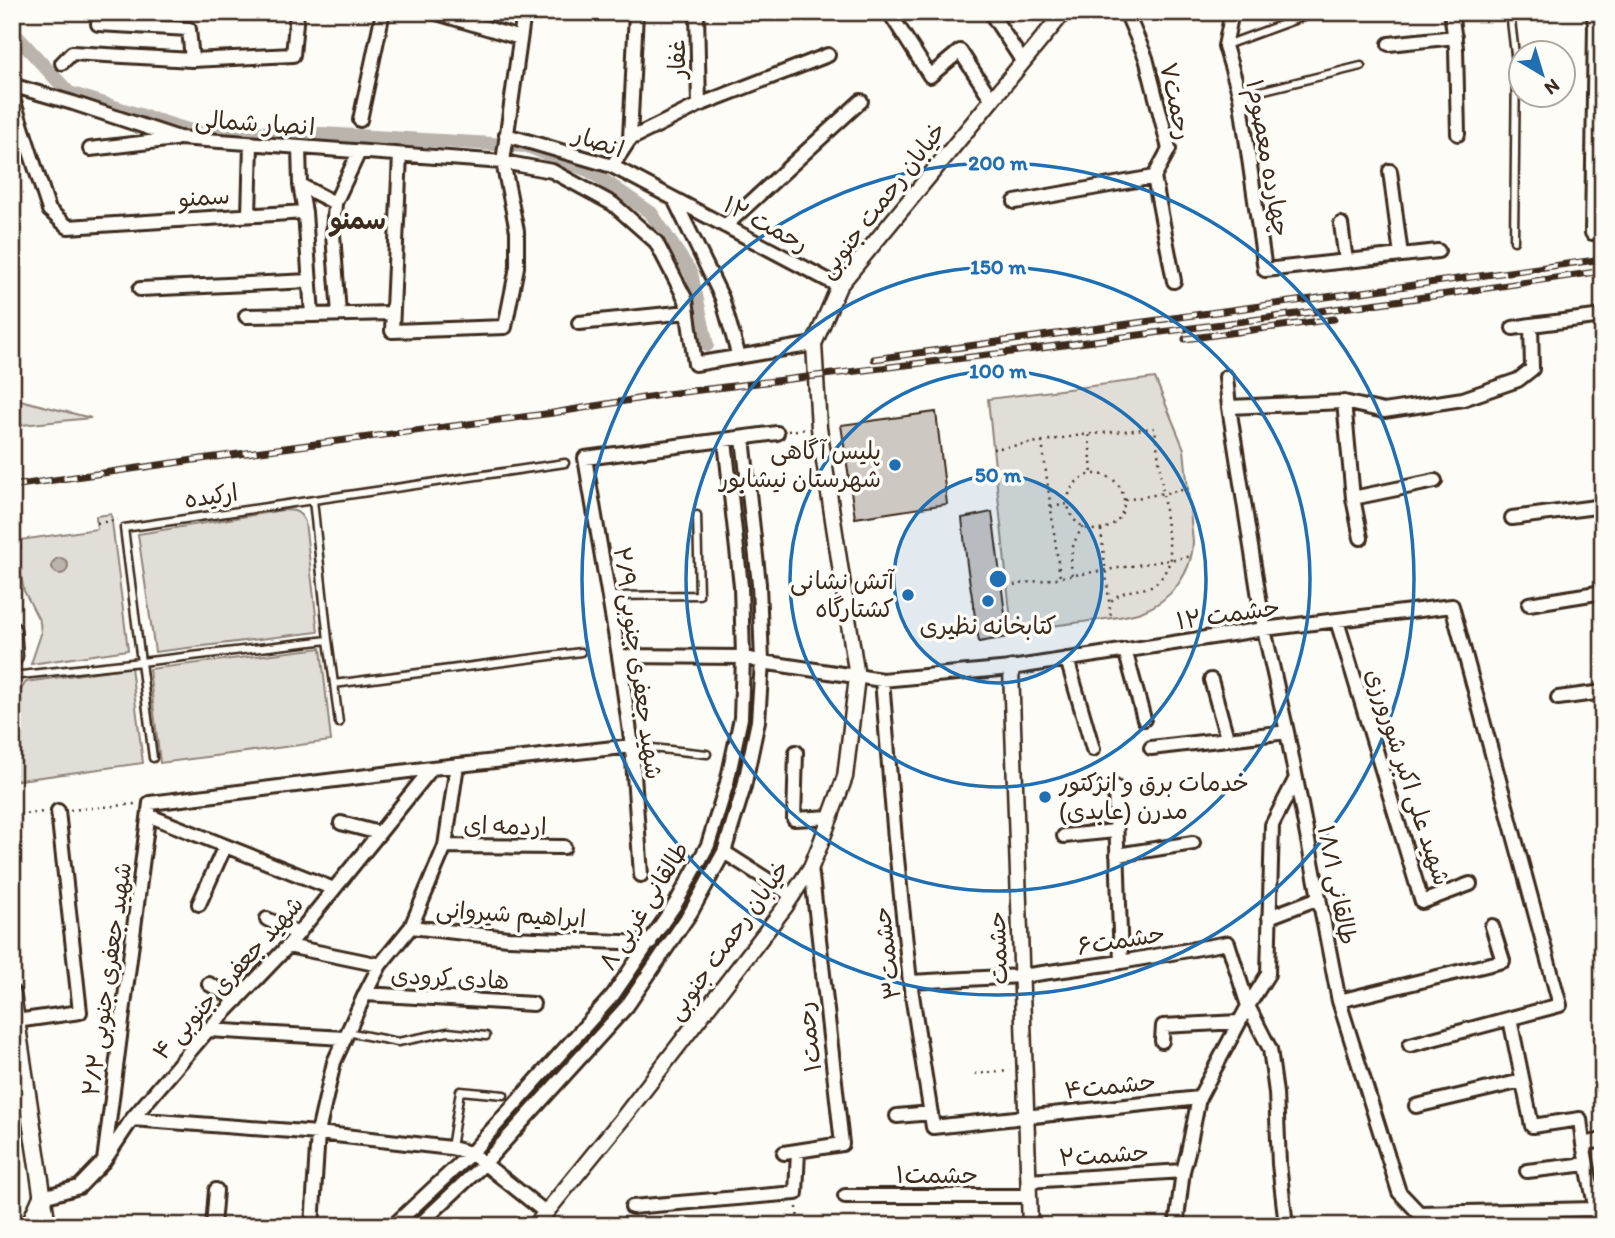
<svg xmlns="http://www.w3.org/2000/svg" width="1615" height="1238" font-family="Itim,'Playpen Sans Arabic',sans-serif">
	<rect width="100%" height="100%" fill="#fdfcf7"/>
	<filter id="ink" filterUnits="userSpaceOnUse"><feTurbulence type="fractalNoise" baseFrequency=".0143" numOctaves="2"/><feDisplacementMap in="SourceGraphic" scale="14" xChannelSelector="R" yChannelSelector="G"/><feConvolveMatrix kernelMatrix="1 2 1 2 8 2 1 2 1" color-interpolation-filters="sRGB"/></filter>
	<g filter="url(#ink)">
		<path fill="#e1ded7" stroke="#8e847a" stroke-width="2" d="M1155 378 1184 449 1193 542C1192 573 1171 601 1141 612 1123 618 1101 619 1082 622 1059 625 1035 628 1012 631L988 399Z
			M12 398 91 418 12 426Z
			M283 510C295 510 300 511 305 522L318 632 155 652 138 534Z
			M111 514 128 650 31 664 41 634 40 622 24 591 15 549 21 548 20 540 97 529 96 516Z
			M321 648 331 741 160 763 149 669Z
			M131 667 143 763 12 781V703L26 682Z"/>
		<path fill="#bbb4ad" stroke="#887d74" stroke-width="2" d="M52 566a8 8 0 1 1 16 0a8 8 0 1 1-16 0Z"/>
		<g fill="none" stroke-linecap="round" stroke-linejoin="round">
			<path stroke="#bbb4ad" stroke-width="14" d="M12 31 69 93 191 131 322 134 527 146 590 171 651 213 691 273 707 345"/>
		</g>
		<path fill="#cdc8c2" stroke="#3b2a1e" stroke-width="2" d="M936 412 947 504 855 518 841 425Z
			M992 512 1008 637 979 642 967 565 962 518Z"/>
		<g fill="none" stroke-linecap="round" stroke-linejoin="round">
			<defs>
				<path id="service" d="M1510 12 1516 63 1514 241
					M1226 45 1316 12
					M1240 96 1361 66
					M608 596 699 595 697 515
					M328 640 334 684 581 652
					M12 676 141 662 124 528 565 463
					M334 684 339 723
					M633 746 707 754
					M153 758 141 662 328 640 313 500
					M347 1032 398 1042 448 1032 486 1036
					M451 1148 460 1091 504 1095"/>
				<path id="minor" d="M433 12 520 38
					M697 12 699 105
					M889 12 930 76 960 51 992 100
					M990 12 1023 62
					M1126 12 1146 58 1169 149 1154 177 1174 281
					M1232 12 1225 46 1240 96 1265 270 1438 251
					M1451 12 1456 48 1458 134
					M98 24 189 29 192 60
					M1389 44 1455 37
					M62 63 72 53 192 60 293 55 297 12
					M12 88 18 87 73 103 179 138 503 162 552 171 613 204 656 242 686 300 695 364 814 344
					M12 96 49 210 68 227 305 212 312 315 392 313
					M360 120 383 12
					M506 135 612 166 839 286
					M630 139 636 12
					M299 147 300 185
					M90 149 175 139
					M400 155 392 331 505 327 517 267V231L503 162 524 12
					M612 166 630 139 699 105 828 55
					M1390 171 1401 255
					M674 199 722 298 739 357
					M1015 202 1154 177
					M305 212 300 185 335 203
					M249 215 251 144
					M1341 224 1346 261
					M725 226 861 101
					M1592 233 1595 24 1593 12
					M140 289 310 281
					M339 314 333 234 335 203 359 152
					M246 316 312 315
					M579 323 688 312
					M1531 325 1603 316
					M1226 377 1229 407 1264 629 1287 732 1339 1001 1399 1192 1419 1213 1596 1209 1603 1208
					M1344 402 1353 498 1435 481
					M1229 407 1344 402 1384 411 1463 399 1518 380 1532 369 1531 325 1513 328
					M1353 498 1361 538
					M1512 518 1603 506
					M1529 604 1603 592
					M1337 621 1422 902 1470 884
					M1125 650 1144 719
					M619 656 743 657 762 662 882 680 1011 668 1264 629 1452 606 1560 1005 1410 1045
					M1067 659 1093 749
					M882 680 895 839 910 982 933 1127 1199 1098
					M1211 680 1227 738
					M1558 698 1603 692
					M1151 748 1287 732
					M796 752 794 819 831 817
					M1115 787 1121 962
					M150 816 334 889
					M341 823 379 833
					M1064 836 1115 831
					M445 846 564 847
					M724 852 793 896
					M1117 855 1193 843
					M641 875 632 746 619 656 585 458 777 433
					M199 904 225 846
					M1269 917 1319 898
					M267 919 298 934
					M411 927 508 938 650 943
					M288 946 380 965
					M910 982 1021 976 1121 962 1228 943 1248 1006 1270 1049 1276 1093 1279 1164 1286 1226
					M209 984 237 1000
					M365 994 533 1004
					M1339 1001 1503 961 1492 926
					M1510 1019 1532 1126 1580 1119 1583 1144 1599 1226
					M16 1021 80 1012 58 811
					M208 1030 344 1038
					M1162 1041 1163 1026 1239 1022
					M1416 1106 1522 1081
					M897 1116 931 1113
					M132 1119 318 1133 451 1148 471 1153 545 1212
					M1583 1144 1603 1140
					M784 1153 842 1144 811 867
					M104 1161 150 803 432 768 632 746
					M1527 1171 1587 1164
					M1028 1181 1183 1171
					M845 1196H1029
					M43 1197 79 1187 104 1161 132 1119 208 1030 288 946 432 768
					M632 1207 796 1193 798 1151
					M213 1226 216 1190
					M312 1226 318 1133 334 1062 365 994 380 965 411 927 445 846 457 765
					M393 1226 471 1153 613 995 676 903 708 845 727 783 741 718 743 657 741 586 725 441
					M418 1226 484 1164 627 1006 691 912 724 852 744 787 758 721 762 662 759 584 743 438
					M1176 1226 1183 1171 1188 1152 1199 1098 1248 1006 1268 974 1272 825 1296 778"/>
				<path id="tertiary" d="M1011 668 1030 1226
					M535 1226 622 1119 785 907 811 867 820 845 845 777 857 677 819 428 814 344 839 286 1064 12"/>
				<path id="secondary" d="M12 630 14 656 12 660
					M12 994 47 1226"/>
				<path id="primary" d="M30 1226 43 1197"/>
			</defs>
			<use href="#service" stroke="#3b2a1e" stroke-width="11"/>
			<use href="#minor" stroke="#3b2a1e" stroke-width="18"/>
			<use href="#tertiary" stroke="#3b2a1e" stroke-width="19"/>
			<use href="#secondary" stroke="#3b2a1e" stroke-width="21"/>
			<use href="#primary" stroke="#3b2a1e" stroke-width="23"/>
			<path stroke="#3b2a1e" stroke-width="2.5" stroke-dasharray="2 5" stroke-linecap="butt" d="M788 431 805 429
				M1089 435 1092 474
				M1042 442 1060 577
				M993 449 1082 435 1155 428 1171 560C1167 567 1163 578 1156 583 1141 594 1127 585 1110 602
				M1068 502a28 28 0 1 1 56 0a28 28 0 1 1-56 0Z
				M1125 500 1188 489
				M1051 507 1068 504
				M97 523 118 520
				M1101 530 1111 618
				M1072 575C1070 555 1071 544 1083 527
				M1007 586 1193 556
				M70 810 136 804
				M12 815 46 812
				M975 1074 1010 1071
				M797 1207 798 1226
				M708 1226 709 1214"/>
			<use href="#service" stroke="#fdfcf7" stroke-width="6"/>
			<use href="#minor" stroke="#fdfcf7" stroke-width="12"/>
			<use href="#tertiary" stroke="#fdfcf7" stroke-width="14"/>
			<use href="#secondary" stroke="#fdfcf7" stroke-width="16"/>
			<use href="#primary" stroke="#fdfcf7" stroke-width="18"/>
			<defs>
				<path id="rail" d="M1185 339 1334 319
					M874 359 1603 259
					M12 486 208 458 553 413 667 394 996 354 1440 295 1603 271"/>
			</defs>
			<use href="#rail" stroke="#3b2a1e" stroke-width="7"/>
			<use href="#rail" stroke="#fdfcf7" stroke-width="4.5" stroke-dasharray="13" stroke-linecap="butt"/>
		</g>
	</g>
	<circle cx="998" cy="579" r="104" fill="#1f6fb2" fill-opacity=".12"/>
	<g fill="none" stroke="#1f6fb2" stroke-width="3.5">
		<circle cx="998" cy="579" r="104"/>
		<circle cx="998" cy="579" r="208"/>
		<circle cx="998" cy="579" r="312"/>
		<circle cx="998" cy="579" r="416"/>
	</g>
	<g fill="#1f6fb2" stroke="#fdfcf7" stroke-width="2.5">
		<circle cx="895" cy="465" r="7"/>
		<circle cx="908" cy="595" r="7"/>
		<circle cx="988" cy="601" r="7"/>
		<circle cx="1045" cy="797" r="7"/>
	</g>
	<g text-anchor="middle" stroke-width="7" stroke-linejoin="round" paint-order="stroke">
		<g font-size="24" fill="#3b2a1e" stroke="#fdfcf7">
			<text transform="translate(677 59) rotate(-91)" y="8">غفار</text>
			<text transform="translate(1176 101) rotate(78)" y="8">رحمت۷</text>
			<text transform="translate(255 123) rotate(4)" y="8">انصار شمالی</text>
			<text transform="translate(599 142) rotate(19)" y="8">انصار</text>
			<text transform="translate(1268 158) rotate(80)" y="8">چهارده معصوم۱</text>
			<text transform="translate(204 197) rotate(-4)" y="8">سمنو</text>
			<text transform="translate(882 200) rotate(-52)" y="8">خیابان رحمت جنوبی</text>
			<text transform="translate(766 224) rotate(28)" y="8">رحمت ۱۲</text>
			<text transform="translate(211 496) rotate(-8)" y="8">ارکیده</text>
			<text transform="translate(1228 614) rotate(-8)" y="8">حشمت ۱۲</text>
			<text transform="translate(638 663) rotate(82)" y="8">شهید جعفری جنوبی ۲/۹</text>
			<text transform="translate(1408 777) rotate(72)" y="8">شهید علی اکبر شورورزی</text>
			<text transform="translate(505 826) rotate(1)" y="8">اردمه ای</text>
			<text transform="translate(1337 885) rotate(79)" y="8">طالقانی ۱۸/۱</text>
			<text transform="translate(644 906) rotate(-58)" y="8">طالقانی غربی ۸</text>
			<text transform="translate(511 914) rotate(4)" y="8">ابراهیم شیروانی</text>
			<text transform="translate(728 940) rotate(-54)" y="8">خیابان رحمت جنوبی</text>
			<text transform="translate(1121 940) rotate(-9)" y="8">حشمت۶</text>
			<text transform="translate(998 948) rotate(-92)" y="8">حشمت</text>
			<text transform="translate(887 953) rotate(-97)" y="8">حشمت۳</text>
			<text transform="translate(228 978) rotate(-48)" y="8">شهید جعفری جنوبی ۴</text>
			<text transform="translate(450 978) rotate(3)" y="8">هادی کرودی</text>
			<text transform="translate(107 979) rotate(-82)" y="8">شهید جعفری جنوبی ۲/۲</text>
			<text transform="translate(809 1037) rotate(-97)" y="8">رحمت۱</text>
			<text transform="translate(1110 1086) rotate(-6)" y="8">حشمت۴</text>
			<text transform="translate(1104 1155) rotate(-4)" y="8">حشمت۲</text>
			<text x="937" y="1183">حشمت۱</text>
		</g>
		<g font-size="24" fill="#3b2a1e" stroke="#fdfcf7" text-anchor="end">
			<text x="881" y="459">پلیس آگاهی<tspan x="881" dy="28">شهرستان نیشابور</tspan></text>
			<text x="894" y="589">آتش نشانی<tspan x="894" dy="28">کشتارگاه</tspan></text>
			<text x="988" y="634" text-anchor="middle">کتابخانه نظیری</text>
			<text x="1059" y="791" text-anchor="start">خدمات برق و انژکتور<tspan x="1059" dy="28">مدرن (عابدی)</tspan></text>
		</g>
		<g font-size="26" font-weight="bold" fill="#3b2a1e" stroke="#fdfcf7">
			<text x="358" y="229">سمنو</text>
		</g>
	</g>
	<circle cx="998" cy="579" r="10" fill="#1f6fb2" stroke="#fdfcf7" stroke-width="3.5"/>
	<g font-size="21" text-anchor="middle" font-weight="bold" fill="#1f6fb2" stroke="#fdfcf7" stroke-width="7" stroke-linejoin="round" paint-order="stroke">
		<text x="998" y="170">200 m</text>
		<text x="998" y="274">150 m</text>
		<text x="998" y="378">100 m</text>
		<text x="998" y="482">50 m</text>
	</g>
	<rect width="1615" height="1238" fill="none" stroke="#fdfcf7" stroke-width="42"/>
	<rect x="21" y="21" width="1573" height="1196" fill="none" stroke="#3b2a1e" stroke-width="2.5" filter="url(#ink)"/>
	<g transform="translate(1542 74) rotate(142)"><circle r="33" fill="#fdfcf7" stroke="#afa8a0" stroke-width="2"/>
	<path d="M0-5L12 26L0 18L-12 26Z" fill="#1f6fb2"/>
	<text y="-10" font-size="19" font-weight="bold" text-anchor="middle" fill="#3b2a1e">N</text>
	</g>
</svg>
